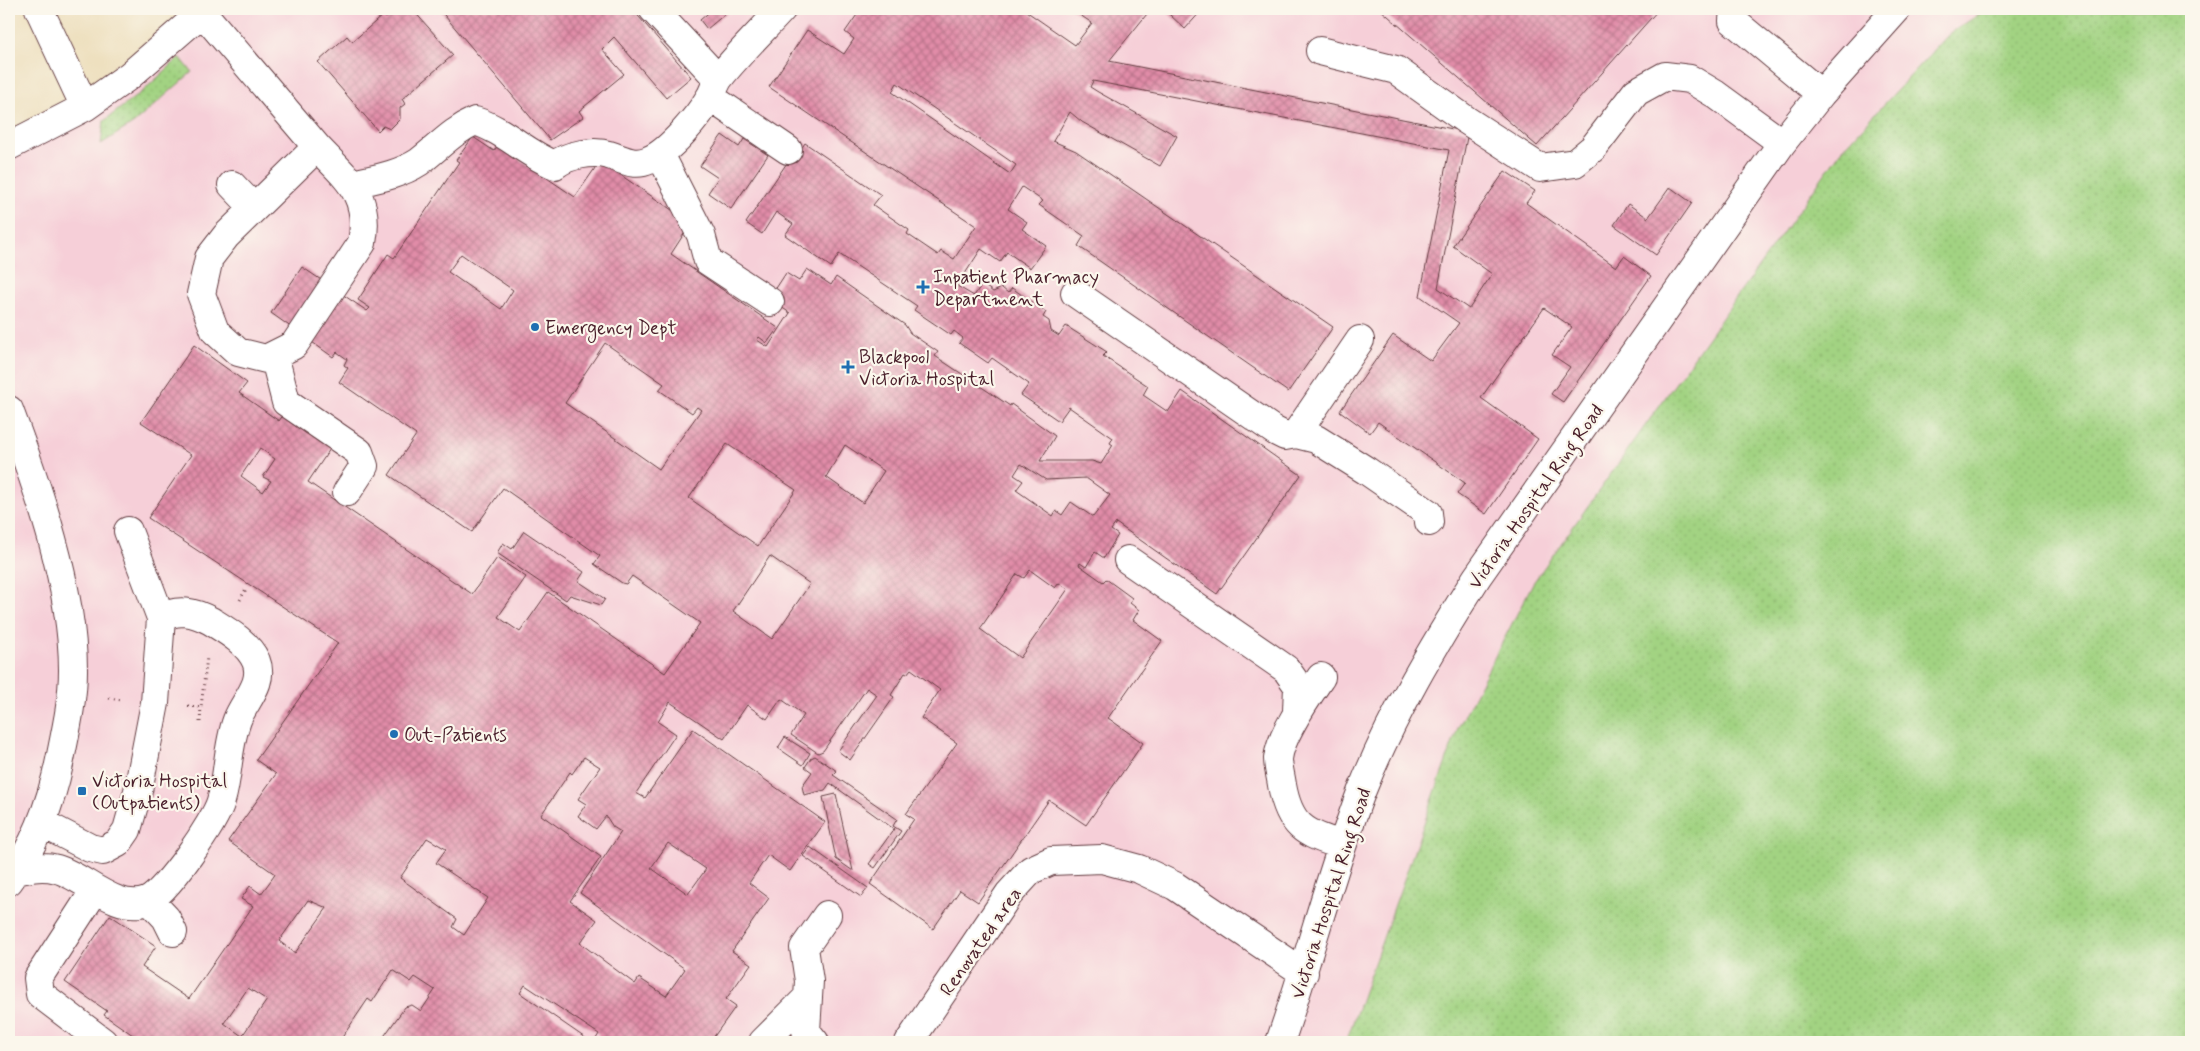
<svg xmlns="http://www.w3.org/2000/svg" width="2200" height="1051" font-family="Mynerve,sans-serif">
	<defs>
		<pattern id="grass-dots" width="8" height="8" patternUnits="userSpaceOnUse" patternTransform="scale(1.25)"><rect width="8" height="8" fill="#a2d382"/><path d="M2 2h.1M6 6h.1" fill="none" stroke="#8db570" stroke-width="1.8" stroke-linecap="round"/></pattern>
		<pattern id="building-cross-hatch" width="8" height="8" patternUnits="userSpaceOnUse" patternTransform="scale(1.25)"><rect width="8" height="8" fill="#e18ca8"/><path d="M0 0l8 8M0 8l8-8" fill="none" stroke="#b87289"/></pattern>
	</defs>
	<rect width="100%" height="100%" fill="#fbf7ec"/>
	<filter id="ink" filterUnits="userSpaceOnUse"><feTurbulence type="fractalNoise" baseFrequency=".02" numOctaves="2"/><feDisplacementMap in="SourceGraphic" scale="10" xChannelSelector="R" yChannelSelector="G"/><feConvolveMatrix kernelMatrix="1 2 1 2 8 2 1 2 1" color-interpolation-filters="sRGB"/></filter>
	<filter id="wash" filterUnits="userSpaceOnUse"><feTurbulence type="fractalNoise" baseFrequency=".0096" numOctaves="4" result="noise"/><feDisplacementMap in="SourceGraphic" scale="20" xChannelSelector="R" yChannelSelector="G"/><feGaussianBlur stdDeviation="1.12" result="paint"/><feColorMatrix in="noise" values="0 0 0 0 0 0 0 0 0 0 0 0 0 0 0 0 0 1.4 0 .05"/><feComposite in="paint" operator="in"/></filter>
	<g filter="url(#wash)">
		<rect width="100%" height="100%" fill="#eee0bf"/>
		<path fill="#f6cfd8" d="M206 9H1987L1949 34 1841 152 1533 583 1458 728 1346 1042H9V146Z"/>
		<path fill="url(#grass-dots)" stroke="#767956" d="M1987 9H2191V1042H1346L1458 728 1533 583 1841 151 1949 34Z
			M180 57 192 72 134 123 101 144 104 121 144 90Z"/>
		<g id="blocks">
			<path fill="url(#building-cross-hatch)" fill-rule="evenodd" d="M395 9H412L453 55 402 99 405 104 400 108V119L390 129 383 126 378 131 318 62 347 36 352 42 383 15 386 18Z
				M439 9H632L691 77 666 98 614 37 602 49 624 74 579 111 583 117 550 140Z
				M713 9H731L707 29 700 20Z
				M861 9H1023L1075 45 1092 23 1071 9H1151L1109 61 1468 132 1438 288 1469 309 1492 274 1453 246 1505 171 1535 191 1526 203 1616 267 1624 256 1651 276 1563 402 1551 394 1570 367 1552 355 1572 327 1544 308 1481 398 1538 439 1486 514 1457 494 1465 483 1378 422 1370 433 1340 411 1393 335 1431 361 1459 323 1420 296 1449 150 1093 81 1090 87 1098 92 1177 136 1160 166 1082 122 1070 112 1053 141 1076 151 1333 327 1288 392 1078 246 1084 236 1039 205 1043 201 1022 187 1008 209 1027 222 1022 229 1046 246 1030 268 1007 252 1000 262 981 249 957 286 974 296 982 284 993 292 1002 288 1008 293 1012 288 1046 312 1043 317 1049 321 1051 331 1059 336 1066 326 1107 352 1103 356 1148 386 1143 395 1168 412 1182 391 1301 475 1217 594 1116 523 1111 530 1118 535 1104 558 1095 552 1086 567 1080 563 1079 565 1103 582 1106 579 1132 598 1130 603 1139 610 1133 620 1162 641 1108 718 1143 743 1086 825 1049 800 978 902 960 890 933 929 870 884 914 819 906 814 957 743 921 718 940 690 911 669 907 674 905 673 891 695 894 697 850 760 838 751 877 695 867 688 823 751 818 753 791 735 804 715 781 699 767 719 747 705 724 739 670 702 658 722 676 734 636 793 645 798 693 729 825 822 790 871 768 855 749 883 769 898 732 951 751 964 726 999 736 1006 710 1042H594L599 1034 525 985 520 993 591 1042H380L405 1007 412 1005 421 1011 435 990 415 977 411 982 393 970 372 1002 368 999 339 1042H143L104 1015 107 1011 65 982 110 915 156 946 142 967 189 999 253 906 241 899 250 886 261 894 274 876 275 874 228 841 276 774 256 760 338 643 148 518 191 455 141 422 194 345 247 383 239 393 279 421 288 408 336 440 308 482 472 594 497 558 526 577 498 617 520 632 548 592 665 673 700 623 632 576 626 584 622 583 594 564 600 556 503 488 472 532 389 475 416 435 339 382 348 368 344 365 347 359 337 352 333 357 271 313 302 267 367 311 370 308 358 300 388 254 394 258 459 162 456 160 473 137 494 151 498 145 575 197 600 161 691 223 671 254 778 328 767 343 759 337 757 340 768 347 790 313 769 299 786 273 799 281 807 269 831 285 836 277 905 325 910 333 938 352 935 356 1010 406 1011 404 1055 436 1040 461H1092L1101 464 1113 445 1110 443 1113 438 1069 407 1059 421 1021 395 1029 384 992 358 988 363 959 343 963 338 954 331 951 335 914 310 917 306 839 254 831 267 785 235 793 224 776 212 762 234 746 223 791 157 794 159 805 143 881 195 873 205 909 230 907 234 938 255 941 251 954 259 976 226 769 87 807 30 844 54 854 39 845 32ZM897 83 1016 165 1010 174 892 92ZM461 254 513 290 501 309 448 272ZM605 343 664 384 659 390 692 413 697 407 701 410 659 469 565 403ZM727 444 796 490 758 546 689 498ZM845 445 884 471 863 503 826 477ZM260 448 275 459 263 477 271 481 263 492 241 476ZM1021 464 1046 480 1086 478 1110 495 1093 517 1071 502 1062 515 1056 511 1053 516 1016 490 1023 481 1014 475ZM770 556 810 584 772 639 733 611ZM1030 570 1055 588 1059 583 1068 589 1020 658 980 629 1017 574 1024 578ZM584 757 600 767 578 799 586 804 578 816 596 829 606 816 613 827 621 832 580 893 685 969 666 996 639 978 635 984 580 943 597 920 570 901 601 857 541 815 570 772 572 774ZM427 838 446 849 436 863 488 898 464 935 453 927 457 919 400 878ZM668 843 706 869 688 894 651 868ZM308 900 327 908 295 953 279 941ZM248 988 267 1000 242 1036 224 1023Z
				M1175 9H1203L1185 29 1169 14Z
				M1380 9H1659L1537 146Z
				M722 135 739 147 744 139 768 155 731 209 708 193 718 178 700 166Z
				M1670 187 1692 203 1656 255 1614 225 1628 204 1648 218Z
				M524 531 584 572 578 581 605 599 601 605 570 595 566 600 497 553 503 543 512 549Z
				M785 737 810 753 803 765 778 748Z
				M815 756 837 771 833 775 897 819 893 826 901 831 875 868 869 864 894 829 830 783 825 790 804 795 802 786 812 772 805 767 811 758Z
				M836 794 853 871 836 859 823 797Z
				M810 847 868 888 861 897 803 856Z"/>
		</g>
	</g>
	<g filter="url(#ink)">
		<use href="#blocks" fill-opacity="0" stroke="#633c41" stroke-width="1"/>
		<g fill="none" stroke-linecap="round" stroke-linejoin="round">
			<defs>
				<path id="minor" d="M39 9 85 107
					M653 9 718 79
					M1734 9 1733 21 1821 94
					M202 12 317 147
					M1320 51 1396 70 1466 120 1540 168 1575 163 1593 148 1636 92 1665 76 1690 79 1715 94 1782 143
					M710 97 788 150
					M9 146 85 107 129 76 206 9
					M317 147C347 179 371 194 362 243L294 345 266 359 238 352 215 331 201 294 209 258 226 236Z
					M660 154 701 235 708 261 770 302
					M352 184C374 179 399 175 419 162 438 148 452 131 475 121 505 130 526 154 555 165 567 155 593 150 609 155 623 159 634 167 649 160 669 152 699 116 710 97 714 91 715 83 720 77 739 53 761 32 782 9
					M232 185 254 208
					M1075 293 1275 431 1285 436 1296 434 1316 439 1367 471 1428 513 1429 522
					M274 355 286 402 359 452 364 466 347 492
					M9 410C38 488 73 587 73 670 73 700 66 730 60 760 51 803 36 845 9 881
					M1296 434 1360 340
					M128 531 161 618
					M1128 560 1286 669 1298 686 1297 711
					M1321 677C1308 696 1280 736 1278 759 1278 767 1281 777 1282 785 1289 825 1304 834 1342 845
					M16 871C30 868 42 865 57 869 83 876 117 913 147 901 166 893 215 822 221 801 229 774 227 747 237 720 244 701 265 683 256 661 248 643 227 631 211 621 194 612 178 608 161 618L155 703 138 791 127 830 118 843 103 851 90 848 42 823
					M95 890 38 978 40 994 103 1042
					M149 900 166 918 173 932
					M763 1042 807 998
					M815 1042 806 1031 809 981 804 948 827 915
					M909 1042 1009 894 1031 870 1051 861 1102 859 1139 869 1175 886 1304 973
					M1280 1042C1309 959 1330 873 1362 790 1392 715 1434 645 1477 577L1782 143 1821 94 1897 9"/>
			</defs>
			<use href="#minor" stroke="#633c41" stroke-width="30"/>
			<path stroke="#633c41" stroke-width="3" stroke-dasharray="1 4" stroke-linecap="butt" d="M240 600 246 589
				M109 698 122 700
				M188 706 201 707 207 657
				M200 722 201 707"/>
			<use href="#minor" stroke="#fff" stroke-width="28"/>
		</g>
	</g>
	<g fill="#1f6fb2" stroke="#fbf7ec" stroke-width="2">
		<path d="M920.5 279.5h5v5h5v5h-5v5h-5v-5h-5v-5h5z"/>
		<circle cx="535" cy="327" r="5"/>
		<path d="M845.5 359.5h5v5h5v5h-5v5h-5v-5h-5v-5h5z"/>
		<circle cx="394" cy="734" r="5"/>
		<rect x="77" y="786" width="10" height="10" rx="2.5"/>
	</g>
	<g text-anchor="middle" stroke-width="4.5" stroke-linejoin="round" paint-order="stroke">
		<g font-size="19" fill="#4a1f2b" stroke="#fbf7ec" text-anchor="start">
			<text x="933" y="283">Inpatient Pharmacy<tspan x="933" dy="22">Department</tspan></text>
			<text x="545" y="334">Emergency Dept</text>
			<text x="859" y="363">Blackpool<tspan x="859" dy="22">Victoria Hospital</tspan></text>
			<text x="404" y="741">Out-Patients</text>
			<text x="92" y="787">Victoria Hospital<tspan x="92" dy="22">(Outpatients)</tspan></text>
		</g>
		<g font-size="19" fill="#4a1f2b" stroke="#fbf7ec">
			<text transform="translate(1535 496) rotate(-55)" y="7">Victoria Hospital Ring Road</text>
			<text transform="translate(1330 893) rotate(-72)" y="7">Victoria Hospital Ring Road</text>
			<text transform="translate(980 941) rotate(-55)" y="7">Renovated area</text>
		</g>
	</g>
	<rect width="2200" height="1051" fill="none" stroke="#fbf7ec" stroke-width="30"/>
</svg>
